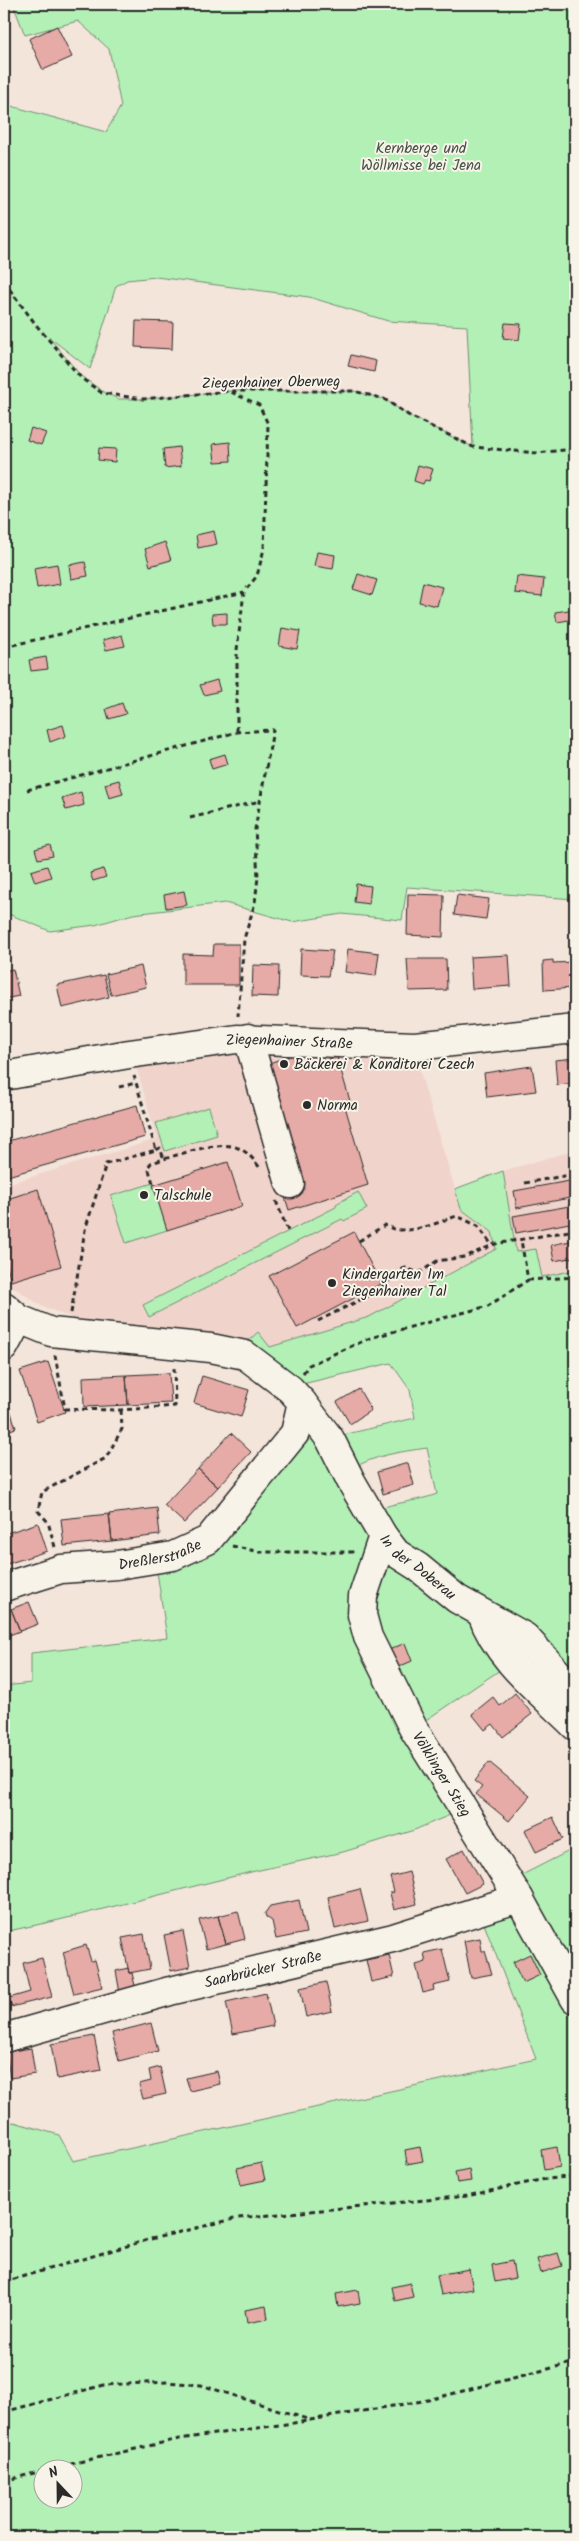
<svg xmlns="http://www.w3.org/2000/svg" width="579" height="2541" font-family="Kalam,sans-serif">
	<rect width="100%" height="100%" fill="#f4e5db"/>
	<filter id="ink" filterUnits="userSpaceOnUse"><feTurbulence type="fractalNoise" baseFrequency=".02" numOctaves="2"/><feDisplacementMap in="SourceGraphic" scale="10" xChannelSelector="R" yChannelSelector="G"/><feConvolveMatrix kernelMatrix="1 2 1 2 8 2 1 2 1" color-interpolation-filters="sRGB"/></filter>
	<g filter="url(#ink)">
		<path fill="#f0d4cb" d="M240 1053 415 1055 461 1209 492 1232 497 1249 369 1317 270 1347 227 1337 134 1328 72 1318 43 1307 4 1281V1185L157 1139 136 1066Z
			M575 1150V1270L542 1277 516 1252 503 1171Z"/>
		<path fill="#b3f0b6" stroke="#6f8e70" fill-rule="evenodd" d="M13 4H575V899L407 887 402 920 342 914 292 922 225 903 133 914 95 925 50 931 11 915 4 916V104L106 132 121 106 109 49 78 21 25 35ZM156 277 309 297 388 321 467 326 473 447 408 415 384 399 354 391H231L143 399H118L102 391 81 376 49 337 90 369 116 286 127 280Z
			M209 1107 217 1135 165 1151 156 1123Z
			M503 1171 516 1252 536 1249 542 1277 575 1270V1686L420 1564 375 1510C395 1502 416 1502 437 1494L427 1448C399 1452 374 1455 350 1470L334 1437 415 1418 410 1390 391 1363 294 1386 247 1342 258 1332 270 1347 369 1317 496 1249 492 1232 461 1209 455 1189Z
			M153 1183 167 1230 126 1243 111 1196Z
			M358 1192 367 1209 344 1221 342 1219 149 1317 143 1305 336 1207V1204Z
			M305 1425 375 1536 358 1595 457 1812 412 1831 343 1852 255 1871 59 1920 4 1932V1686L31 1683V1653L167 1638 156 1565 178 1560Z
			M391 1557 468 1616 506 1666 417 1726 394 1683 369 1597Z
			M575 1848V1970L520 1876Z
			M511 1909 575 2008V2537H4V2124L14 2122 59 2135 73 2161 536 2059 481 1916ZM42 2468H72V2498H42Z"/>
		<path fill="#e6aba6" stroke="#2b2b2b" d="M57 26 72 57 43 70 29 39Z
			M136 321 173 322 172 349 135 347Z
			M505 323 521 324 519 340 503 338Z
			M351 355 376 361 374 372 348 366Z
			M31 428 46 433 41 445 27 440Z
			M230 442 231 461 215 462 213 444Z
			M179 447 181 466 165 468 163 449Z
			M99 448 116 449 115 462 98 460Z
			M418 465 433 469 429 481 425 480 423 484 414 481Z
			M214 531 217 544 198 548 196 535Z
			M165 542 171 560 150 566 145 549Z
			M317 552 335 555 333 569 314 566Z
			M85 562 88 576 71 579 69 565Z
			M57 564 60 584 37 588 34 568Z
			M358 574 377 580 372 595 353 589Z
			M517 576 544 579 542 596 515 593Z
			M423 582 442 587 437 606 419 602Z
			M575 609V619L557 622 555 612Z
			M227 613V624H213L212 614Z
			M282 628 300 631 297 649 279 646Z
			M122 635 125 646 106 650 103 640Z
			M46 657 48 669 31 671 29 660Z
			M217 680 220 691 204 695 200 685Z
			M122 703 126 714 109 719 106 709Z
			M63 725 66 736 50 742 47 730Z
			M225 754 228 764 212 769 209 759Z
			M119 780 123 794 109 798 105 784Z
			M81 792 84 805 66 810 62 798Z
			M50 845 53 856 38 859 35 849Z
			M47 866 51 877 35 882 31 871Z
			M103 869 106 877 93 881 90 873Z
			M356 884 371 886 369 904 354 902Z
			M184 891 187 905 166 908 164 895Z
			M408 894 444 895 443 937 407 935Z
			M457 895 489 899 486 919 454 915Z
			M214 944H239V985H183V954L213 955Z
			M301 949 333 951 328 976 300 975Z
			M348 949 379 953 376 976 345 972Z
			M509 955 511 986 472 989 470 957Z
			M407 959H446L447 990 409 991Z
			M553 960V963L575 962V988L544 990 543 961Z
			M253 965 279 966 278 997 252 996Z
			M141 966 146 987 111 995 106 974Z
			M13 969 19 996 4 999V971Z
			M104 975 109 997 62 1008 57 985Z
			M296 1054 299 1067 337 1057 350 1101 344 1103 368 1185 289 1210 283 1191 266 1064Z
			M575 1058V1083L557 1085 555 1060Z
			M532 1066 536 1091 487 1097 484 1073Z
			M137 1105 145 1137 4 1177V1142Z
			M228 1162 242 1206 167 1230 153 1185Z
			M575 1180V1197L517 1208 514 1191Z
			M38 1189 61 1266 11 1281 4 1256V1200Z
			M575 1205V1222L516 1233 513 1216Z
			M354 1232 381 1284 297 1328 269 1276Z
			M575 1240V1257L554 1261 551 1245Z
			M48 1362 65 1412 37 1422 20 1371Z
			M169 1373 171 1403 128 1405 126 1375Z
			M126 1375 128 1405 84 1407 83 1377Z
			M202 1376 249 1390 241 1417 194 1403Z
			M359 1389 371 1410 350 1424 337 1402Z
			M7 1400 16 1428 4 1432V1401Z
			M231 1433 251 1452 218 1487 198 1469Z
			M408 1463 414 1485 383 1494 377 1472Z
			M198 1469 218 1487 184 1523 164 1505Z
			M157 1508 160 1535 112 1541 109 1514Z
			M109 1514 112 1541 64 1546 61 1519Z
			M38 1523 47 1551 4 1565V1534Z
			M29 1602 38 1624 20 1631 11 1609Z
			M11 1609 20 1631 4 1637V1611Z
			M405 1643 412 1661 396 1668 389 1650Z
			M515 1693 532 1714 503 1737 493 1724 485 1730 472 1714 493 1697 500 1706Z
			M489 1762 530 1796 509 1821 476 1794 482 1787 474 1781Z
			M553 1817 563 1839 536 1852 525 1830Z
			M464 1849 483 1884 465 1893 446 1859Z
			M409 1872 417 1904 394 1910 390 1893 394 1892 390 1877Z
			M360 1889 368 1921 335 1929 328 1897Z
			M299 1900 306 1933 276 1939 272 1921 266 1917 265 1913 270 1906Z
			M238 1911 245 1939 226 1944 218 1916Z
			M218 1916 226 1944 206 1949 199 1920Z
			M183 1931 190 1967 171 1971 164 1935Z
			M144 1934 150 1969 129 1973 122 1938Z
			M480 1938 482 1951H485L492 1974 471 1978 464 1941Z
			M86 1945 91 1961 95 1960 102 1987 74 1994 63 1952Z
			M442 1949 450 1982 433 1986 434 1990 423 1993 416 1965 426 1962 424 1953Z
			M530 1954 540 1975 523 1983 513 1962Z
			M389 1955 394 1977 371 1982 366 1960Z
			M42 1958 52 1997 11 2007 9 1998 30 1992 23 1963Z
			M128 1968 129 1973H132L136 1990 120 1993 116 1971Z
			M326 1982 332 2011 306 2017 300 1988Z
			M7 1991 11 2007 4 2009V1992Z
			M266 1993 273 2026 233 2034 226 2002Z
			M151 2023 158 2051 119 2061 112 2033Z
			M94 2036 101 2070 57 2079 51 2044Z
			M31 2048 35 2074 10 2078 6 2052Z
			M160 2067 166 2094 143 2099 139 2084 151 2081 149 2070Z
			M217 2071 220 2084 190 2091 186 2078Z
			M420 2147 423 2161 407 2164 405 2150Z
			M557 2147 560 2167 544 2170 541 2150Z
			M261 2163 265 2180 241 2185 237 2168Z
			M469 2169 471 2181 457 2183 455 2172Z
			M558 2253 562 2266 541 2273 537 2259Z
			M512 2261 515 2278 495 2282 492 2265Z
			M469 2269 473 2289 441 2295 437 2275Z
			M410 2283 413 2297 395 2301 392 2287Z
			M358 2290 360 2303 338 2307 336 2294Z
			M266 2306 268 2319 247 2323 245 2310Z"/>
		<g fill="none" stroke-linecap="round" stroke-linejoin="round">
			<defs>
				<g id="minor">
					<path d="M248 1038 290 1184"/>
					<path id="s1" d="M4 1076 129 1054 237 1039 415 1046 575 1029"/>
					<path d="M4 1306 19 1319 4 1347"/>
					<path id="s2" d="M302 1402 330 1439 351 1481 383 1536 396 1553 418 1567 457 1599 525 1637 575 1692"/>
					<path id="s3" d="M383 1536 363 1596 362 1615 368 1637 413 1728 519 1898 575 1999"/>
					<path id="s4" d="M4 1587 61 1569 117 1565 173 1556 208 1540 295 1433 302 1402 290 1389 245 1355 211 1348 51 1332 19 1319"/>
					<path d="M482 1614C497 1659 542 1693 575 1726"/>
					<path id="s5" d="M4 2038 170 1991 393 1938 519 1898"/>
				</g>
			</defs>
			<use href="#minor" stroke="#2b2b2b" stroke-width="31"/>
			<path stroke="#2b2b2b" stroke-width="3" stroke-dasharray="5 4" stroke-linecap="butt" d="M4 282 37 326 81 378 102 393 143 399 231 391H354L384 399 408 415 473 447 536 453 575 449
				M231 392 259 405 268 424 264 549 257 576 244 592 237 650V732
				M4 647 244 592
				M27 790 237 732 273 730 255 829 258 877 255 903 244 939 238 1016
				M190 818 260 801
				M119 1087 136 1083
				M156 1150 160 1148 164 1159
				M153 1183 148 1167 151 1163C172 1157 219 1139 238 1148 248 1152 254 1160 260 1168
				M525 1183 575 1174
				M276 1201 288 1231
				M359 1241 385 1225C406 1238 435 1223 457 1216L478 1226 492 1245
				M528 1280 575 1277
				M71 1313 85 1230 106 1164 156 1150 134 1076
				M318 1321 378 1291 400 1270 406 1268 419 1273 437 1261 465 1257 495 1244 575 1230
				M55 1355 65 1409 121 1410 175 1406 174 1367
				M303 1373 309 1365 370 1338 488 1306 528 1280 521 1240
				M232 1546 260 1552H355
				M55 1547 48 1522 38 1511 42 1492 106 1458 122 1429 121 1410
				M4 2282 151 2239 238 2218 467 2196 540 2180 575 2176
				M4 2412 104 2385 167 2382 201 2385 310 2420 428 2400 575 2362
				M53 2468 179 2439 308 2421
				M4 2481 42 2471"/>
			<use href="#minor" stroke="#f7f3e8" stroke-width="28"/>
		</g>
	</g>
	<g fill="#2b2b2b" stroke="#f7f3e8" stroke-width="2">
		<circle cx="284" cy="1064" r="5"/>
		<circle cx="307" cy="1105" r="5"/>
		<circle cx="144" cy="1195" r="5"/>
		<circle cx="332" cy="1283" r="5"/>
	</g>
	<g text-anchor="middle" stroke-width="4" stroke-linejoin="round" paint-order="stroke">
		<g font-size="15" fill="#465247" stroke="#f7f3e8">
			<text x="421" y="153">Kernberge und<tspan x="421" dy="17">Wöllmisse bei Jena</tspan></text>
		</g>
		<g font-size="15" fill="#2b2b2b" stroke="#f7f3e8">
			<text transform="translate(271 382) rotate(-1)" y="5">Ziegenhainer Oberweg</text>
			<text dy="5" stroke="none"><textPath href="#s1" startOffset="288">Ziegenhainer Straße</textPath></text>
			<text dy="5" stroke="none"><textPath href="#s4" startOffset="160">Dreßlerstraße</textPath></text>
			<text dy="5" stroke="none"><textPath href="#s2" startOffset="204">In der Doberau</textPath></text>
			<text dy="5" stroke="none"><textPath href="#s3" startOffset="261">Völklinger Stieg</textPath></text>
			<text dy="5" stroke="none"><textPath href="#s5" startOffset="268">Saarbrücker Straße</textPath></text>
		</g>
		<g font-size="15" fill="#2b2b2b" stroke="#f7f3e8" text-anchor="start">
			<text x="294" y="1069">Bäckerei &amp; Konditorei Czech</text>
			<text x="317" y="1110">Norma</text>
			<text x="154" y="1200">Talschule</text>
			<text x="342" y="1279">Kindergarten Im<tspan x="342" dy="17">Ziegenhainer Tal</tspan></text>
		</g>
	</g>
	<rect width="579" height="2541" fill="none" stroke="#f7f3e8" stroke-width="20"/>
	<rect x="10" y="10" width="559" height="2521" fill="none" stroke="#2b2b2b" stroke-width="2" filter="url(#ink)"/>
	<g transform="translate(58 2484) rotate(338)"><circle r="24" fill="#f7f3e8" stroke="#a5a39c"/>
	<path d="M0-4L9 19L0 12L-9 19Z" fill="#2b2b2b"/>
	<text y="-8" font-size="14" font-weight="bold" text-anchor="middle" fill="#2b2b2b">N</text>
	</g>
</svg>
